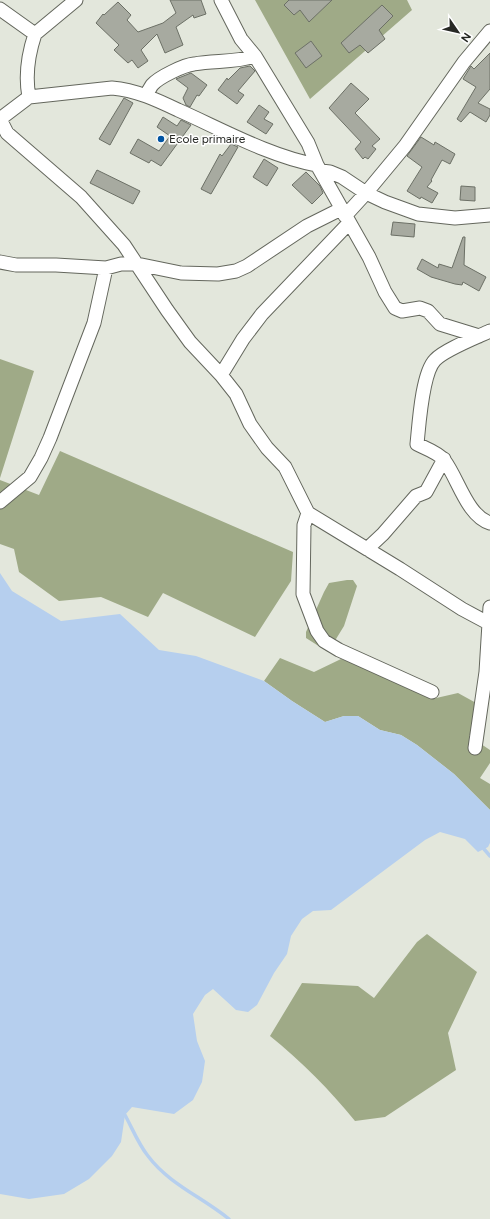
<svg xmlns="http://www.w3.org/2000/svg" width="490" height="1219" font-family="Figtree,sans-serif">
	<rect width="100%" height="100%" fill="#e3e7dc"/>
	<path fill="#9faa87" d="M255 0H407L412 10 310 99Z
		M0 359 34 371 0 478Z
		M60 451 293 552 291 581 255 637 163 593 148 617 101 597 59 601 19 572 14 549 0 544V480L39 495Z
		M347 580H353L357 586 344 626 328 652 306 638V632L324 592 329 583Z
		M280 658 314 672 341 659 393 676 432 699 458 693 487 709 469 736 490 750V763L480 778 490 784V810L454 774 417 745 401 735 380 730 358 716H344L325 722 292 701 264 681Z
		M427 934 477 972 448 1033 456 1070 385 1117 355 1121C330 1090 301 1061 270 1036L302 983 358 986 374 998 417 942Z"/>
	<path fill="#b6cfee" d="M0 573 12 591 61 621 120 614 159 650 196 656 264 681 292 701 325 722 344 716H358L380 730 401 735 417 745 454 774 490 810V843L488 847 478 852 465 839 440 832 425 840 331 910 313 911 302 919 291 936 287 954 274 973 257 1005 248 1012 236 1010 213 989 205 995 193 1014 197 1041 205 1061 202 1082 193 1100 174 1114 132 1107 125 1115 121 1142 112 1156 89 1179 64 1194 29 1199 0 1194Z"/>
	<g fill="none" stroke-linecap="round" stroke-linejoin="round">
		<path stroke="#b6cfee" stroke-width="3.5" d="M484 849 490 856
			M125 1115C132 1128 139 1145 148 1156 169 1184 202 1197 229 1219"/>
	</g>
	<path fill="#a7aaa0" stroke="#6c7066" d="M170 0H201L206 14 194 18 193 15 176 27 183 45 165 53 157 34 141 50 148 61 138 68 132 60 128 63 114 50 119 45 96 23 103 14 104 15 118 2 131 15 127 20 138 32 163 23 176 13Z
		M289 0H332L309 22 300 10 294 15 284 5Z
		M382 5 393 16 379 30 385 39 368 53 360 45 349 53 341 43Z
		M311 41 322 56 306 68 295 53Z
		M490 53V89L478 103 490 109V115L486 122 470 112 461 122 457 119 476 87 463 79 471 66 474 69Z
		M250 66 255 71 238 91 244 95 237 104 218 90 227 78 228 80 240 68Z
		M191 73 207 85 199 96 197 95 190 107 186 105 183 98 188 88 176 79Z
		M351 83 369 99 355 113 380 139 372 146 376 149 368 159 365 157 363 159 355 149 361 142 329 108Z
		M124 98 133 103 110 145 99 139Z
		M259 105 269 112 264 119 273 124 266 134 247 122Z
		M163 117 177 126 181 120 191 125 161 166 151 160 149 163 130 153 138 139 159 151 170 136 157 127Z
		M421 137 434 145 435 142 455 154 450 164 442 160 431 180 432 181 427 187 438 193 432 203 421 197 420 199 407 191 422 167 407 156Z
		M231 144 238 147 211 194 201 189 220 154 222 156Z
		M264 159 278 168 267 186 253 177Z
		M97 170 140 191 133 204 90 183Z
		M306 172 320 186 323 193 312 204 292 185Z
		M461 186 475 187V201L460 200Z
		M393 222 415 224 414 237 391 235Z
		M463 237H465L464 265 486 277 479 291 463 282 462 285 455 284 431 277 417 269 422 259 438 268 439 264 452 268Z"/>
	<g fill="none" stroke-linecap="round" stroke-linejoin="round">
		<defs>
			<path id="minor" d="M221 0 241 39 255 56 308 143 317 165 369 257 385 292 395 308 402 311 420 308 428 311 440 324 479 336
				M0 9 35 34C28 55 25 76 29 97
				M35 34 76 0
				M146 95C148 92 150 88 152 85 159 77 184 65 194 64 214 60 235 63 255 56
				M0 119 7 133 81 197 124 245 167 310 190 342 221 375 236 394 250 424 267 448 285 467 308 513 400 569 462 609 490 624
				M0 119 29 97 112 88C136 90 157 100 178 110 221 129 271 157 317 165
				M321 171 330 172 342 177 366 193 385 202 418 214 455 218 490 215
				M345 216 366 193 405 146 464 62 490 31
				M0 262 16 265H56L106 268 121 264H137L181 273 218 274 236 271 247 266 307 226 341 209
				M490 331C477 337 444 350 435 360 422 373 419 425 417 444 425 448 439 453 444 460 458 478 467 516 490 523
				M221 375 243 339 262 314 349 223
				M0 502 30 477 41 458 50 438 94 323 106 268
				M308 513 304 525 303 594 317 631 324 641 339 650 432 692
				M367 549 383 534 416 496 426 492 444 459
				M475 748 486 672 490 607"/>
		</defs>
		<use href="#minor" stroke="#64675d" stroke-width="15"/>
		<use href="#minor" stroke="#fff" stroke-width="13"/>
	</g>
	<circle fill="#0054a2" stroke="#fff" stroke-width="1.5" cx="161" cy="139" r="4"/>
	<g text-anchor="middle" stroke-width="3" stroke-linejoin="round" paint-order="stroke">
		<g font-size="12" fill="#272925" stroke="#fff" text-anchor="start">
			<text x="169" y="143">Ecole primaire</text>
		</g>
	</g>
	<g transform="translate(458 32) rotate(124)" stroke="#ffffff" stroke-width="3" paint-order="stroke">
	<path d="M0-3L7 15L0 10L-7 15Z" fill="#272925"/>
	<text y="-6" font-size="11" font-weight="bold" text-anchor="middle" fill="#272925">N</text>
	</g>
</svg>
